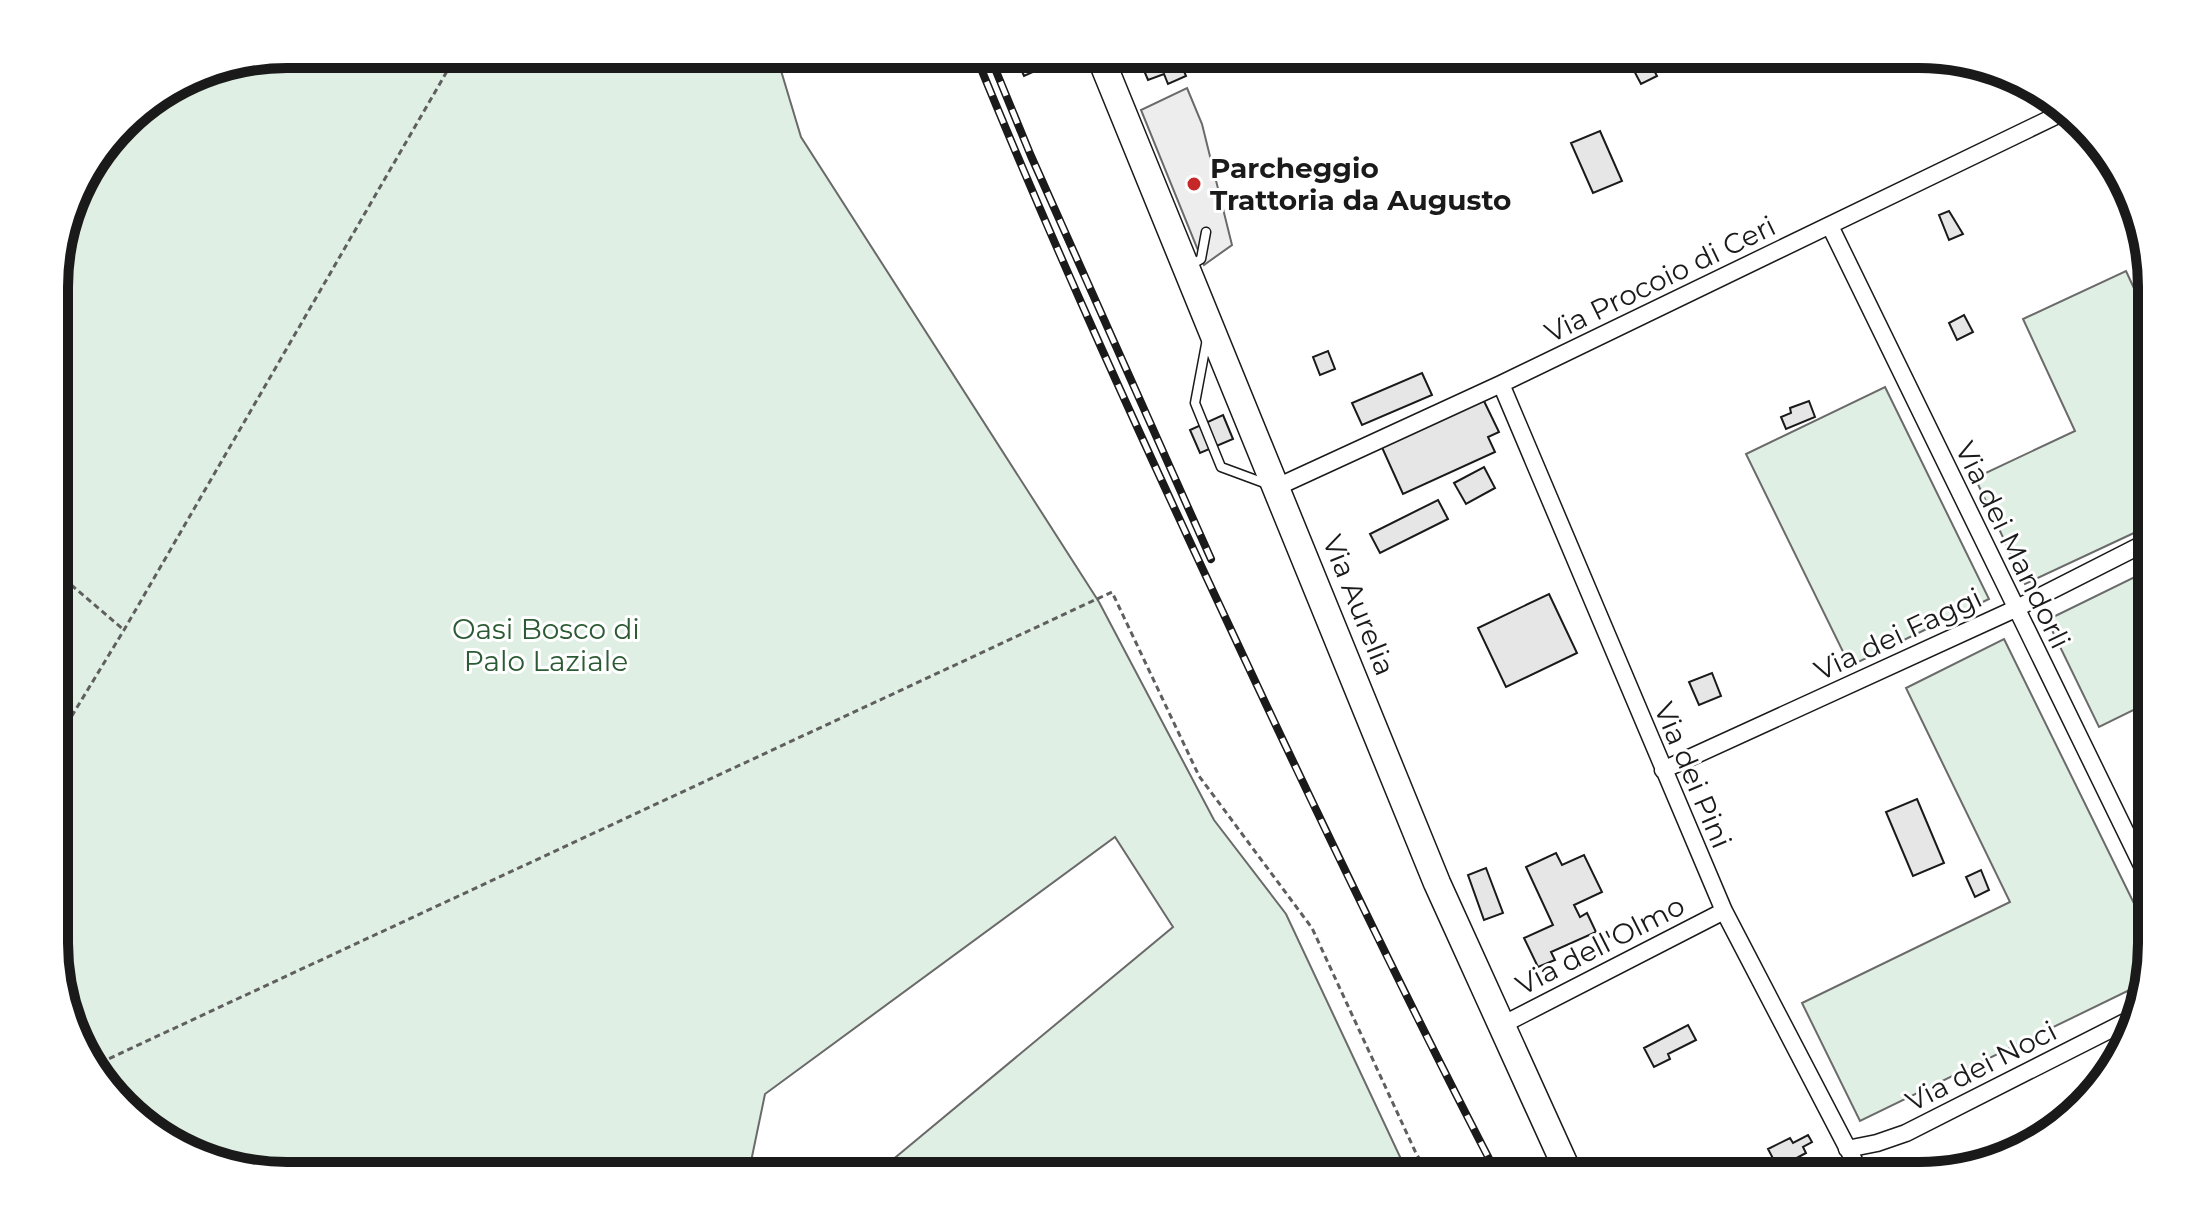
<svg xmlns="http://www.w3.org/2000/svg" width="2206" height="1230" font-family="Montserrat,sans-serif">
	<rect width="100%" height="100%" fill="#fff"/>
	<path fill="#e0efe3" stroke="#6a6a6a" stroke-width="2" d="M287 54H776L801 137 1099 602 1214 820 1286 914 1409 1176H873L1173 927 1115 837 765 1094 748 1176H286L171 1145 93 1073 56 973V257L78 183 133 112 198 72Z
		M2126 271 2151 325V525L2025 584 1975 478 2075 431 2023 319Z
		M1885 387 1989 599 1850 666 1746 454Z
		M2151 569 2152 701 2099 727 2047 620Z
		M2004 639 2152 940V958L2144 983 1860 1121 1802 1003 2010 902 1906 688Z"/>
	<path fill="#ededed" stroke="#6a6a6a" stroke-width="2" d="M1187 88 1202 124 1232 245 1204 265 1141 110Z"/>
	<path fill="#e6e6e6" stroke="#1a1a1a" stroke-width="2" d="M1014 54H1038L1044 67 1024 76Z
		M1137 54H1167L1163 56 1164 58 1177 54 1186 76 1168 84 1164 74 1148 80Z
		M1648 59 1657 76 1641 84 1632 67Z
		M1600 131 1622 181 1593 193 1571 143Z
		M1949 211 1963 234 1949 240 1939 215Z
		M1964 315 1973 332 1957 340 1949 323Z
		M1328 351 1335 369 1320 375 1313 357Z
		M1422 373 1432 395 1362 425 1352 403Z
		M1482 397 1499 432 1488 437 1495 452 1403 494 1380 443Z
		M1809 401 1815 417 1786 429 1781 417 1791 413 1790 408Z
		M1223 415 1233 439 1200 453 1190 430Z
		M1484 467 1495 488 1466 504 1454 483Z
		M1438 500 1448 519 1380 553 1370 534Z
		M1549 594 1577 653 1506 687 1478 628Z
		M1712 673 1721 696 1699 705 1689 682Z
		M2152 727V742L2144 732Z
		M1917 799 1944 863 1913 876 1886 812Z
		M1556 853 1562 865 1584 855 1602 892 1574 905 1580 917 1587 913 1596 932 1551 952 1555 960 1538 967 1524 938 1553 925 1526 867Z
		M1486 868 1503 913 1484 920 1468 875Z
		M1981 870 1989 890 1975 897 1966 877Z
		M1688 1025 1696 1040 1668 1054 1670 1059 1654 1067 1644 1048Z
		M1808 1135 1812 1142 1803 1147 1806 1153 1778 1168 1768 1149 1790 1138 1793 1143Z
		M2045 1136 2036 1145 2018 1150 2017 1148Z"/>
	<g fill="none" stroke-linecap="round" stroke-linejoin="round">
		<defs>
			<path id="service" d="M1191 265 1201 259 1206 232
				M1207 339 1195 403 1221 467 1267 484"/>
			<path id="minor" d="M1830 226 2152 886
				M1501 384 1724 911 1862 1176
				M1277 487 1501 384 2064 112
				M1663 770 2015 609 2151 540
				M1500 1026 1724 911
				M1847 1149 1877 1143 1906 1133 2133 1018"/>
			<path id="primary" d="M1099 54 1437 883 1570 1176"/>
		</defs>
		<use href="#service" stroke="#1a1a1a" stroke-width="11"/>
		<use href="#minor" stroke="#1a1a1a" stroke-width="19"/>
		<use href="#primary" stroke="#1a1a1a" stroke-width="29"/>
		<path stroke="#5f5f5f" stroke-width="3" stroke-dasharray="6 4" stroke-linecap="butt" d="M56 572 124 630
			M56 742 124 630 457 54
			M91 1067 1112 592 1199 776 1312 928 1415 1151 1429 1176"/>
		<use href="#service" stroke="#fff" stroke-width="8"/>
		<use href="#minor" stroke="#fff" stroke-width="16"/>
		<use href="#primary" stroke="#fff" stroke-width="26"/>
		<defs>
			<path id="rail" d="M975 54C1055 250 1143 442 1233 634 1318 816 1405 997 1498 1176
				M989 54 1031 156 1211 559"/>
		</defs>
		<use href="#rail" stroke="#1a1a1a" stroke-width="8"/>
		<use href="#rail" stroke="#fff" stroke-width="5" stroke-dasharray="15" stroke-linecap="butt"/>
	</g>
	<circle fill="#c62828" stroke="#fff" stroke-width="3" cx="1194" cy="184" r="8"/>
	<g text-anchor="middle" stroke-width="6" stroke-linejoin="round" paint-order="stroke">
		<g font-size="28" font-weight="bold" fill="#1a1a1a" stroke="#fff" text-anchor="start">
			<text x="1210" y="178">Parcheggio<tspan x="1210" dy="32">Trattoria da Augusto</tspan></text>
		</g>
		<g font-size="28" fill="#1a1a1a" stroke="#fff">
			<text transform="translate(1660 279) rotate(-26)" y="10">Via Procoio di Ceri</text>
			<text transform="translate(2013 545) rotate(64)" y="10">Via dei Mandorli</text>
			<text transform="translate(1359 605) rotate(68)" y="10">Via Aurelia</text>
			<text transform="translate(1898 634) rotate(-25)" y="10">Via dei Faggi</text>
			<text transform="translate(1693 775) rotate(67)" y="10">Via dei Pini</text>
			<text transform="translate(1600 945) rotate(-27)" y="10">Via dell'Olmo</text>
			<text transform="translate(1981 1066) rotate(-27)" y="10">Via dei Noci</text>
		</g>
		<g font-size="28" fill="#2b5a34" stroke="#fff">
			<text x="546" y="639">Oasi Bosco di<tspan x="546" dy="32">Palo Laziale</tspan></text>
		</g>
	</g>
	<path d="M0 0H2206V1230H0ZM287 68H1919A219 219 0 0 1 2138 287V943A219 219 0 0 1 1919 1162H287A219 219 0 0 1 68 943V287A219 219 0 0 1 287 68Z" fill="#fff" fill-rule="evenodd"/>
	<path fill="none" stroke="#1a1a1a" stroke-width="10" d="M287 68H1919A219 219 0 0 1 2138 287V943A219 219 0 0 1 1919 1162H287A219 219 0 0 1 68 943V287A219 219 0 0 1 287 68Z"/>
</svg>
